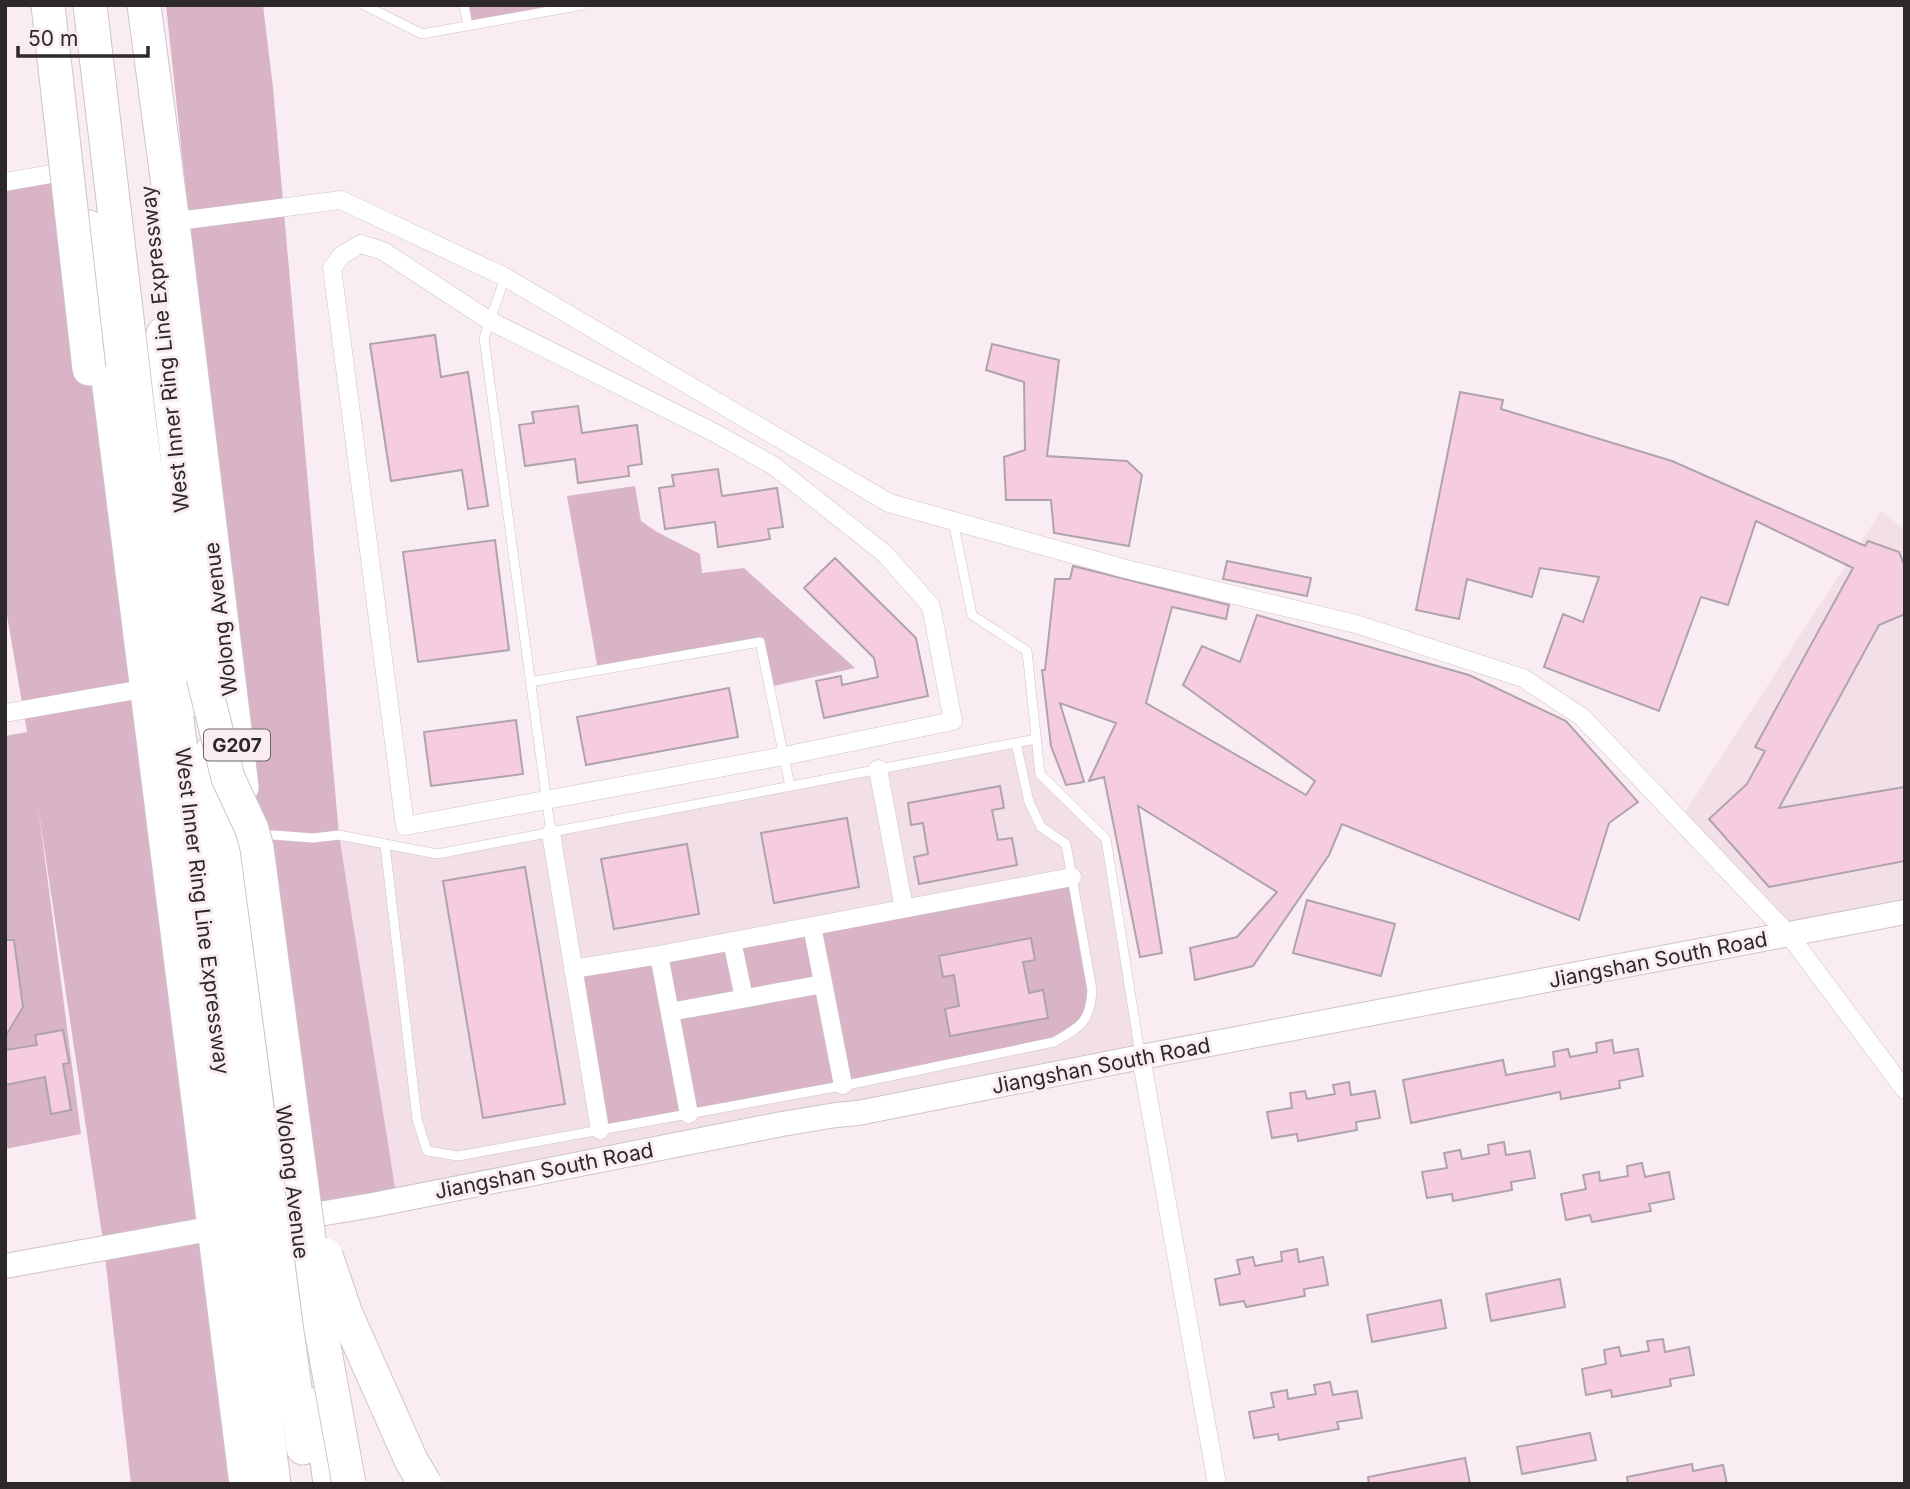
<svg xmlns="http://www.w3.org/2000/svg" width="1910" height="1489" font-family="Inter,sans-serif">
	<rect width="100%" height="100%" fill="#f9edf3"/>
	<path fill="#f3dfe8" d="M1881 511 1905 530V912L1789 935 1680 820Z
		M1036 739 1040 774 1106 839 1141 1057 397 1200 339 836 437 854Z"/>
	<path fill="#d8b4c6" d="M166 5H263L273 88 339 835 397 1200 296 1218Z
		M465 5H583L468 26Z
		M82 169 246 1484H131L104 1248 38 806 81 1134 5 1149V736L27 732 5 604V182Z
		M635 486 641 521 657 532 700 554 702 573 744 568 855 668 769 687 760 642 598 670 567 496Z
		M1072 877 1092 989 1081 1026 1054 1042 600 1130 573 969Z"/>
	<path fill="#f6cce1" stroke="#afa4a9" stroke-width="2" d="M435 335 441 377 468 372 488 506 468 509 462 470 391 481 370 344Z
		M992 344 1059 360 1047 456 1127 461 1142 475 1129 546 1054 533 1051 500H1006L1004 457 1025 450 1024 382 986 370Z
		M1460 392 1503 400 1501 409 1672 461 1865 546 1868 541 1899 552 1905 566V614L1879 625 1779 808 1905 787V861L1769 887 1709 819 1747 784 1765 751 1755 747 1853 568 1756 521 1728 605 1701 597 1659 711 1544 667 1563 614 1583 622 1599 577 1540 568 1532 597 1467 579 1459 619 1416 610Z
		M578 406 582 433 637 425 642 464 628 466 629 476 578 483 575 459 525 466 519 425 534 423 532 412Z
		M718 469 722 496 777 488 783 527 768 529 770 539 718 547 715 522 665 529 659 488 674 486 672 475Z
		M495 540 509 650 418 662 403 552Z
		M835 558 916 638 928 696 824 718 816 681 841 676 842 685 878 677 874 658 804 588Z
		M1227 561 1311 578 1307 596 1223 579Z
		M1073 566 1229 605 1226 619 1172 607 1146 703 1306 795 1315 781 1183 685 1202 646 1240 662 1257 615 1469 675 1566 721 1638 802 1609 823 1579 920 1342 824 1329 855 1253 966 1195 980 1190 948 1237 937 1277 892 1138 806 1162 953 1140 957 1104 777 1089 781 1116 723 1060 703 1084 782 1066 785 1051 746 1042 670H1045L1055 579H1070Z
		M729 688 738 737 586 765 577 717Z
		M516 720 523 774 431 786 424 732Z
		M1000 786 1004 808 992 810 998 840 1012 838 1017 865 919 884 914 857 928 854 923 823 911 825 908 803Z
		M847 818 859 887 774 903 761 833Z
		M687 844 699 914 614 929 601 859Z
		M525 867 565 1104 483 1118 443 881Z
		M1307 900 1395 924 1381 976 1293 953Z
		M1031 938 1035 960 1023 962 1029 993 1043 990 1048 1018 950 1036 945 1009 959 1006 954 975 943 977 939 956Z
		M5 940H14L23 1007 5 1037Z
		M63 1030 69 1063 63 1064 71 1110 51 1114 45 1077 5 1085V1050L37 1045 35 1035Z
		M1612 1040 1614 1053 1638 1049 1643 1076 1619 1081 1620 1088 1561 1099 1560 1092 1411 1123 1403 1080 1503 1060 1506 1075 1555 1066 1553 1052 1568 1049 1570 1057 1597 1052 1596 1043Z
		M1349 1082 1351 1095 1375 1091 1380 1118 1356 1122 1357 1130 1298 1141 1297 1134 1272 1138 1267 1112 1292 1108 1290 1093 1305 1091 1307 1099 1335 1094 1333 1085Z
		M1504 1142 1506 1155 1530 1151 1535 1178 1511 1182 1512 1190 1453 1201 1452 1194 1427 1198 1422 1172 1447 1168 1444 1153 1460 1150 1462 1159 1489 1154 1488 1145Z
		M1642 1163 1645 1177 1669 1172 1674 1199 1649 1204 1651 1211 1592 1222 1590 1215 1566 1220 1561 1194 1586 1189 1583 1175 1599 1172 1600 1181 1628 1176 1627 1166Z
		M1297 1249 1299 1262 1323 1257 1328 1285 1304 1289 1305 1296 1246 1307 1244 1301 1220 1305 1215 1279 1240 1274 1237 1260 1253 1257 1255 1266 1282 1261 1281 1252Z
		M1560 1279 1565 1307 1491 1321 1486 1294Z
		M1441 1300 1446 1328 1372 1342 1367 1315Z
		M1663 1339 1665 1352 1689 1347 1694 1375 1670 1379 1671 1386 1612 1397 1611 1390 1586 1395 1582 1369 1606 1364 1604 1350 1619 1347 1621 1356 1649 1351 1647 1341Z
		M1330 1382 1333 1395 1357 1391 1362 1418 1337 1422 1339 1429 1279 1440 1278 1434 1254 1438 1249 1412 1274 1407 1271 1393 1287 1390 1288 1399 1316 1394 1314 1385Z
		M1590 1433 1596 1460 1522 1474 1517 1447Z
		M1465 1458 1470 1484H1369L1368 1477Z
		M1692 1464 1693 1471 1723 1465 1727 1484H1628L1627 1477Z"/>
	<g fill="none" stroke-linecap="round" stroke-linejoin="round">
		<defs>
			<path id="lane" d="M364 5 422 34 583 5
				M464 5 468 26
				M505 277 484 338 551 833
				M953 521 972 615 1027 651 1040 774 1106 839 1140 1054
				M530 682 760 642 790 786
				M260 834 313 838 339 835 437 854 1036 739
				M385 845 417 1119 427 1151 458 1156 852 1084 1054 1042C1081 1026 1090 1023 1092 990L1066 844 1041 827 1029 802 1016 743"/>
			<path id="street" d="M5 182 74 170
				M186 220 341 200 505 277 889 503 1126 569 1356 624 1523 678 1582 717 1789 935 1905 1090
				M361 244 383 251 490 321 713 432 774 466 885 554 931 606 953 721 784 756 405 826 332 268 342 255Z
				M5 713 148 688
				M878 769 904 908
				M551 833 600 1130
				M812 926 843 1085
				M732 941 744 998
				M659 955 689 1114
				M573 969 659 955 1072 877
				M670 1012 823 984
				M1141 1057 1217 1484"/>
			<path id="secondary" d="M296 1218 373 1205 782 1124 836 1115 858 1113 1141 1057 1905 912
				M5 1266 215 1228"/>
			<path id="highway" d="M90 5 139 420 274 1484
				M144 5 172 215 242 787
				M89 227 246 1484
				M163 334 206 705
				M212 751 256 1099 303 1448
				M320 1403 330 1484"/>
		</defs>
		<use href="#lane" stroke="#cec3c8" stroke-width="10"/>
		<use href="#street" stroke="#cec3c8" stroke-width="19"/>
		<use href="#secondary" stroke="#cec3c8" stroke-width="26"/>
		<use href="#highway" stroke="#cec3c8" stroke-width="35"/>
		<use href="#lane" stroke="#fff" stroke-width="9"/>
		<use href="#street" stroke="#fff" stroke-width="18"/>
		<use href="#secondary" stroke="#fff" stroke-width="24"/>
		<use href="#highway" stroke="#fff" stroke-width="33"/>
		<defs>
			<path id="highway-bridge" d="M48 5 89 369
				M203 677 228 778 252 829 257 848 321 1329 349 1484
				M326 1255 346 1314 411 1460 425 1484"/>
		</defs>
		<use href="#highway-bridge" stroke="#cec3c8" stroke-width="35" stroke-linecap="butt"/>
		<use href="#highway-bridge" stroke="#fff" stroke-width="33"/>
	</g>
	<g text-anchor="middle" stroke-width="6" stroke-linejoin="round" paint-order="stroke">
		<rect fill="#f9edf3" stroke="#6a6467" stroke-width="2" x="204" y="729.5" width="66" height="31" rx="5"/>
		<g font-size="19" font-weight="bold" fill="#2d292b">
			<text x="237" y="752">G207</text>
		</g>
		<g font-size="21" fill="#2d292b" stroke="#f9edf3">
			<text transform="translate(165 349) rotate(-96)" y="7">West Inner Ring Line Expressway</text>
			<text transform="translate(221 619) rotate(-97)" y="7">Wolong Avenue</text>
			<text transform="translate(202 911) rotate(83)" y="7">West Inner Ring Line Expressway</text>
			<text transform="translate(1658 960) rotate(-11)" y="7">Jiangshan South Road</text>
			<text transform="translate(1101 1066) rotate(-11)" y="7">Jiangshan South Road</text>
			<text transform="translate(544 1171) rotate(-11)" y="7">Jiangshan South Road</text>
			<text transform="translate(292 1182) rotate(83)" y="7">Wolong Avenue</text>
		</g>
	</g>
	<rect width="1910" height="1489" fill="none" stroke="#2d292b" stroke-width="14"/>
	<path d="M18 46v10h130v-10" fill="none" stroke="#2d292b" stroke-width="3.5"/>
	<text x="28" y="46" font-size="21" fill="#2d292b" stroke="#f9edf3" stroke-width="5" paint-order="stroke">50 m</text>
</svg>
